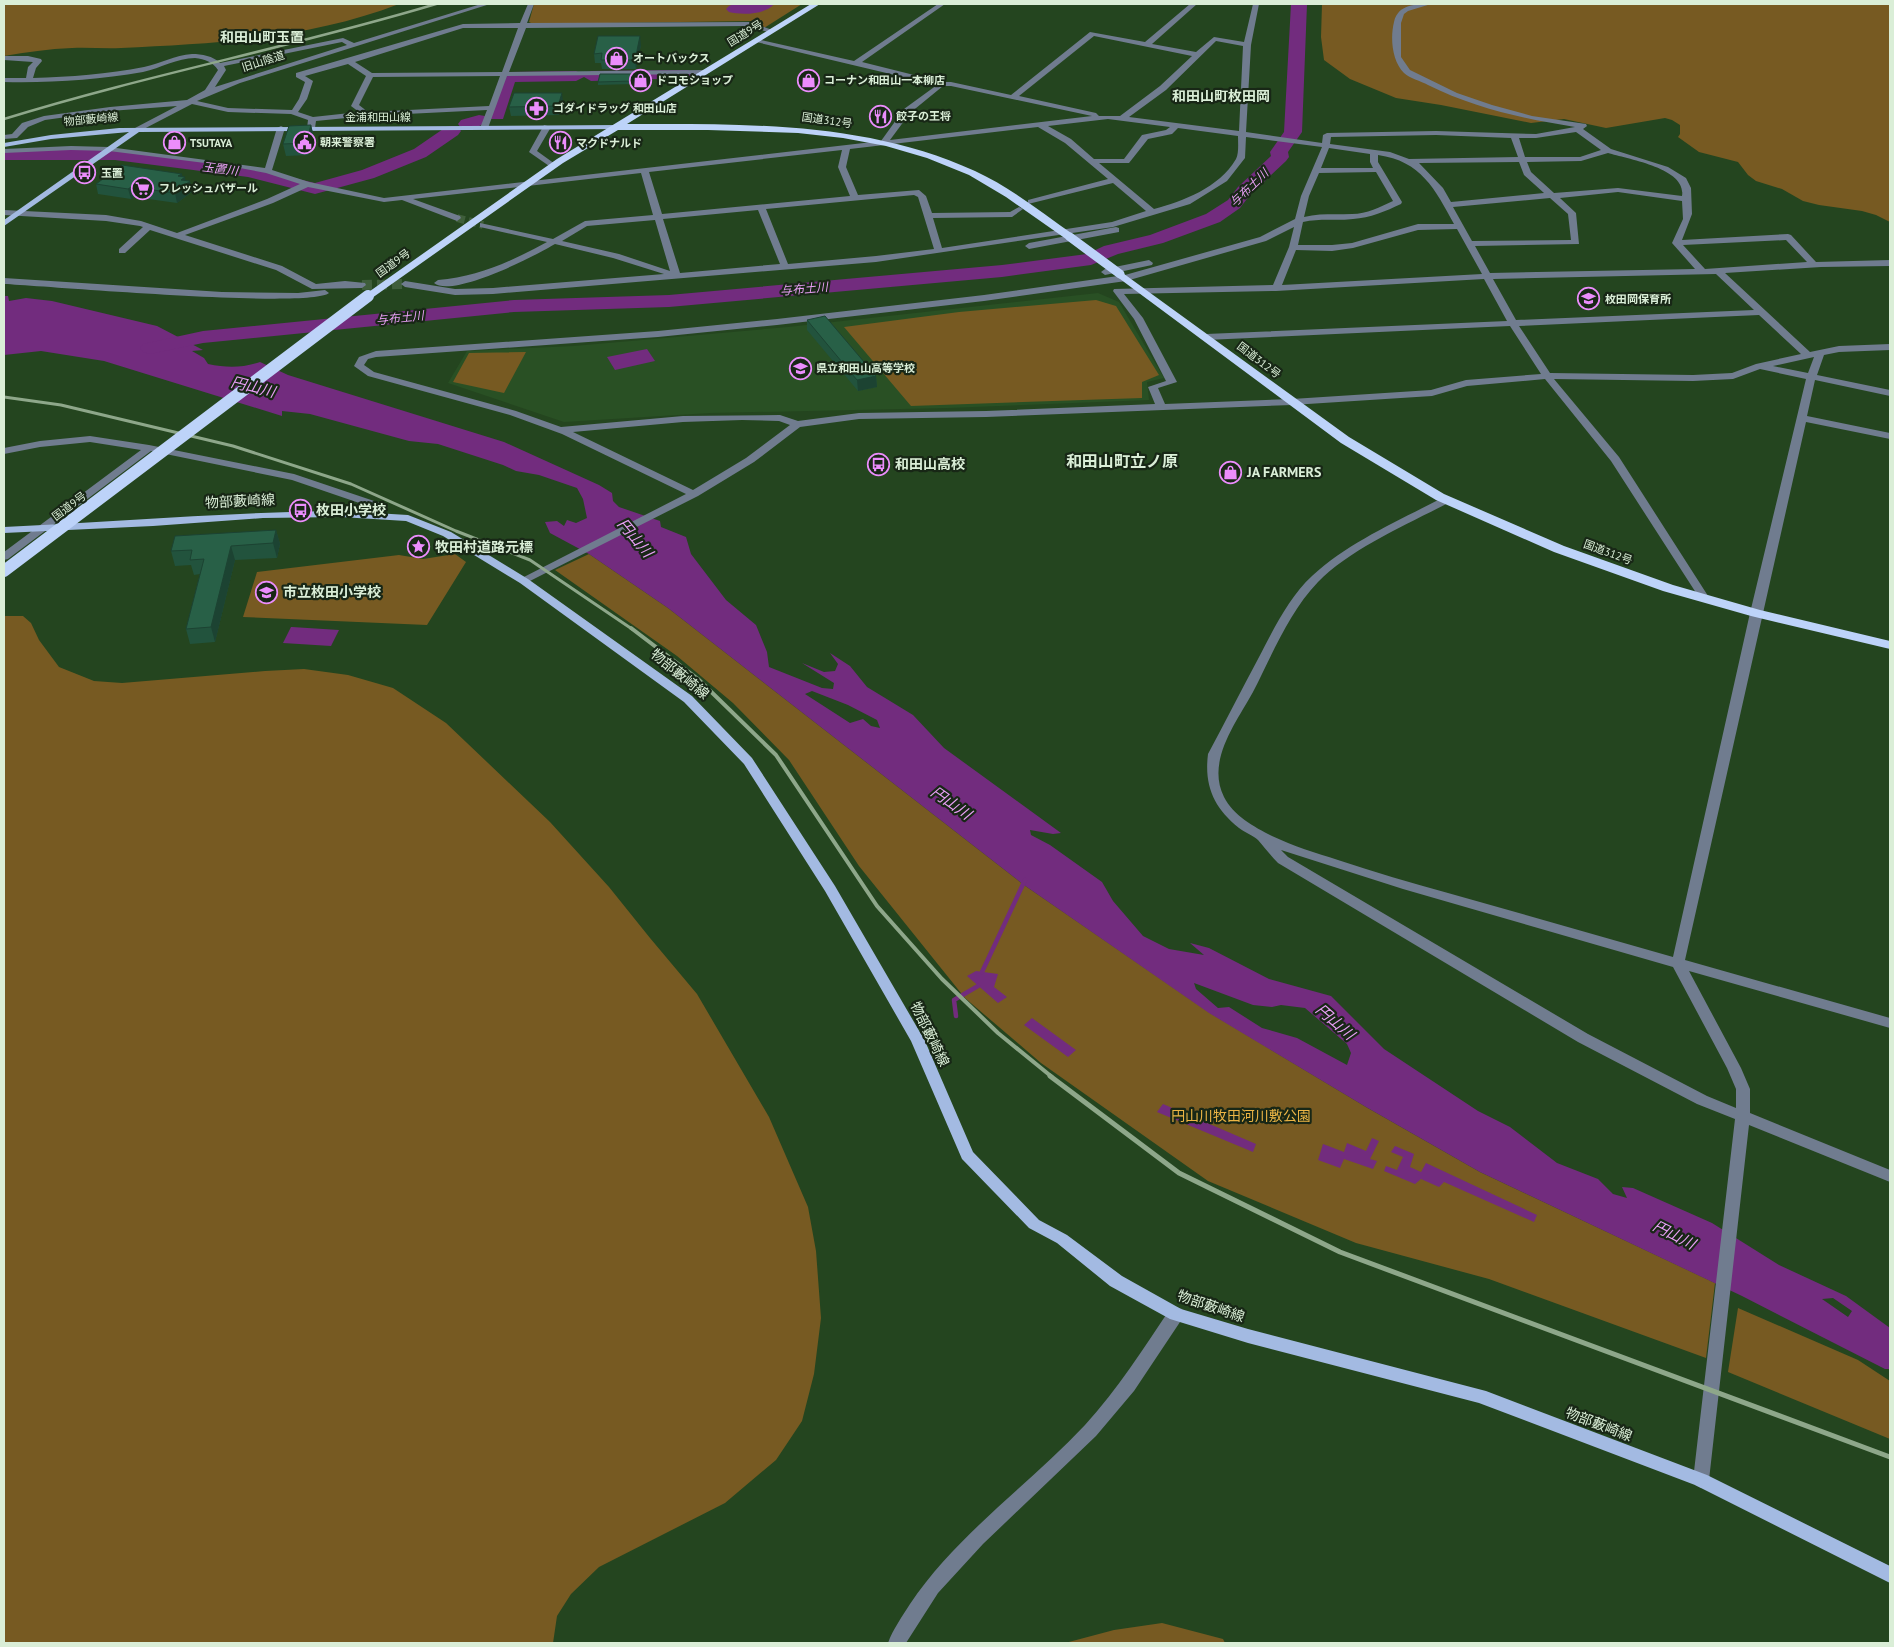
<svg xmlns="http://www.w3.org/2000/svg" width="1894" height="1647" font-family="'PT Sans','Noto Sans JP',sans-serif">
	<rect width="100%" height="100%" fill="#24451f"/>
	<path fill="#295024" d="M1098 293 1119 302 1164 378 1147 382 1149 400 948 408 710 413 564 422 448 383 467 351 574 346 788 327Z"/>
	<path fill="#775a22" d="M4 4H399C311 38 215 44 121 48 105 49 88 47 72 48 49 49 26 52 4 56Z
		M534 4H802L764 28 755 26V21L533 24 529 22Z
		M1322 4H1890V222L1876 215 1862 211 1819 205 1803 201 1782 189 1756 181 1748 175 1738 162 1699 152 1678 137 1680 134V125L1672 120 1665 118 1606 128 1564 119 1531 123 1441 105 1396 98 1350 79 1324 60 1321 37Z
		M1096 300 1116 306 1159 375 1142 382V398L911 406 844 327 959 312Z
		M526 352 504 393 453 382 469 353Z
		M455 554 466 562 427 625 243 617 257 572 399 555 423 559Z
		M589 554 668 608 1024 885 1210 1013 1366 1107 1480 1172 1715 1283 1706 1358 1489 1279 1356 1243 1208 1181 1041 1063 965 998 859 866 789 760 733 703 677 656 555 570Z
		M4 616H23L31 623 39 640 59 667 94 681 122 683 265 671 304 669 348 675 393 688 446 723 550 822 609 887 650 938 697 994 769 1117 808 1207 816 1251 821 1318 814 1374 802 1421 776 1460 725 1503 599 1567 571 1594 557 1616 553 1643H4Z
		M1738 1308 1858 1360 1890 1381V1439L1728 1372Z
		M1162 1623 1223 1639 1225 1643H1065L1114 1630Z"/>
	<path fill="#722c7e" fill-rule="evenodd" d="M4 296H8L9 301 26 298 52 301 157 326 203 350 192 351 204 358 208 364C227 368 242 368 260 362L288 375 504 442 599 485 612 493 613 501 619 507 660 521 661 527 686 537 691 554 726 600 756 625 767 652 769 667 822 688 833 689 834 683 802 663 824 672 835 671 838 664 830 653 850 666 867 687 913 715 944 748 1061 833 1053 834 1030 830 1031 835 1050 845 1102 882 1113 901 1143 936 1169 949 1204 955 1190 943 1209 948 1269 979 1331 996 1384 1049 1478 1111 1510 1127 1557 1163 1598 1179 1613 1194 1627 1198 1622 1187 1633 1188 1712 1223 1779 1265 1846 1296 1890 1328V1369H1885L1742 1296 1480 1172 1366 1107 1209 1013 1024 885 668 608 589 554 550 533 545 522 557 521 564 526 567 520 576 523 587 518 583 499 577 488 539 475 516 471 503 465 438 444 409 441 310 414 282 411V416L104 361 41 351 4 355ZM812 691 848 705 877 720 880 728 871 726 863 719 850 723 805 694ZM1194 983 1253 1005 1272 1007 1281 1005 1305 1008 1347 1044 1351 1053 1347 1065 1297 1038 1262 1028 1229 1007 1218 1008 1196 989ZM1833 1298 1852 1311 1848 1317 1822 1299Z
		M647 349 655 361 615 370 607 357Z
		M291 627H292L339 630 331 646 283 643Z
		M976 971 998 974 994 987 1007 997 998 1003 967 976Z
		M1032 1018 1076 1050 1068 1057 1024 1025Z
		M1163 1104 1256 1144 1253 1152 1157 1112Z
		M1372 1138 1379 1141 1370 1159 1377 1161 1373 1169 1344 1159 1340 1168 1318 1160 1323 1144 1344 1152 1347 1143 1366 1151Z
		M1395 1146 1414 1154 1410 1167 1421 1172 1426 1163 1537 1215 1534 1222 1444 1182 1439 1187 1421 1179 1415 1184 1384 1171 1386 1166 1397 1170 1403 1157 1391 1152Z"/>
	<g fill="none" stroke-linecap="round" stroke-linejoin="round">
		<path stroke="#722c7e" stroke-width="4.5" d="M982 972 1025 880
			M956 1016 954 1000 978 986"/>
		<path fill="#722c7e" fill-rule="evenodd" d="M734 4H774C765 15 741 15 729 12L726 9 729 6Z
			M1291 4H1307L1302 132 1288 152 1289 157 1286 161 1250 195 1240 208 1220 222 1163 243 1118 254 1091 265 1002 277 669 307 514 312 203 343 150 354 143 352 140 348 143 344 203 331 514 300 669 295 1002 265 1087 254 1104 246 1150 235 1206 214 1228 200 1238 187 1271 156 1270 152 1284 132Z
			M687 70 693 72 695 75 693 78 591 81 584 77 576 81 515 82 503 119H491L489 115 500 77 502 74 508 72 576 71 584 75 591 71Z
			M479 115 485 116 487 120C482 127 469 130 461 128L458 124 461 120Z
			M452 126 458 127 461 131 458 135 426 157 374 178 315 194 248 177 115 160H4V150H115L248 167 315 183 362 170 414 149 446 127Z"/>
		<path stroke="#3f5e3b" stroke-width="8" stroke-dasharray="8 4" stroke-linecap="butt" d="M457 218 483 225"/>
		<path stroke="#3f5e3b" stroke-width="10" stroke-dasharray="10 5" stroke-linecap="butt" d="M362 285 405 284"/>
		<path fill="#707c8f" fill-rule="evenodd" d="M481 4H490L240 83 197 101 228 108 292 110 299 99 305 82 296 77V73L463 24 520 23 528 4H534L527 23 750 22 775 31 771 33 748 26 526 28 509 72 706 70 710 72 706 74 507 76 488 128 484 130 480 128 487 110 366 116 316 121 315 128 311 130 307 128 308 120 291 114 228 112 192 104 138 132 134 130 135 128 177 106 110 111 45 120 28 127 17 138 4 139V135L12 134 22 123 44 116 110 107 187 100 205 90 218 70C213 62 205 59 195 58 177 58 161 68 143 72 97 80 51 83 4 82V78H26L28 67 33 62 4 60V56H28L41 59 42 61 36 68 33 78C70 77 108 74 144 67 160 64 175 55 192 54 202 54 213 56 220 63L343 38 354 43ZM463 28H518L502 72 372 73 355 62ZM342 42 347 45 215 87 226 70 224 66ZM348 64 366 76 351 106 359 112 313 117 298 112 307 99 313 81 305 76ZM500 76 489 106 368 112 359 105 373 77Z
			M938 4H945L862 62 942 82H951L1011 95 1090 32 1145 42 1190 4H1197L1152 44 1196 52 1214 37 1244 42 1253 4H1259L1251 45 1246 132 1322 143 1323 135 1327 133 1436 131 1536 134 1575 127C1524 119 1474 108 1428 85 1421 81 1409 78 1404 73 1392 61 1390 38 1394 22 1398 4 1416 4 1431 4L1408 11 1404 14 1401 23V57L1410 70 1457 93 1492 105 1532 116 1586 124 1587 126 1583 129 1611 149 1668 167 1686 178 1691 188 1692 214 1682 240 1788 234 1791 235 1816 262 1890 260V266L1821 267 1725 273 1810 352 1839 346 1890 344V350L1839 352 1824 355 1817 375 1890 390V396L1815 380 1807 416 1890 433V439L1806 422 1685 960 1890 1018V1028L1689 971 1741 1068 1750 1089V1113L1890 1170V1182L1749 1125 1709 1480 1707 1485 1701 1488 1695 1485 1693 1480 1735 1119 1697 1104 1578 1042 1278 863C1271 856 1265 848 1258 840 1254 836 1244 832 1239 828 1214 808 1204 786 1208 754 1225 722 1241 691 1258 659 1272 632 1289 597 1312 576 1349 542 1398 521 1442 498H1450L1451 500 1450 502C1408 524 1350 549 1318 582 1289 612 1272 655 1253 692 1236 723 1206 761 1224 797 1233 815 1254 827 1272 836 1293 846 1316 853 1338 860 1374 872 1411 883 1448 893 1523 914 1598 936 1673 957L1750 613 1806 379 1760 369 1733 379 1693 381 1554 379 1619 457 1710 599 1705 602 1700 599 1611 461 1545 379 1467 386 1432 396 1292 405 986 417 859 419 800 427 754 462 698 496 524 584 519 581 520 579 686 494 562 434 510 415 368 376 354 366 359 357 376 351 658 331 777 319 984 295 1125 275 1260 237 1295 219 1301 196 1322 147 1246 137 1245 158 1227 181 1190 204 1113 227 876 262 493 294 455 295 405 287 401 284 405 281 455 289 493 288 664 274 613 258 555 244C535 256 453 298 434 283L438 280C478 277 512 261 547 242L480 227V223L553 239 585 221 653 215 641 173 413 199 460 216 461 218 457 221 402 200 384 202 308 187 273 203 185 235 282 266 316 284 345 281 365 283 366 285 362 288 312 289 276 270 150 230 125 253H119V249L143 227 140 226 106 221 4 215V210L106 215 141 221 177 233 267 199 300 184 266 173 229 166 109 151 71 150 4 153V149L71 146 109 147 265 168 277 128 281 126 285 128 272 170 309 182 384 198 881 141 904 109 937 85 752 41 756 39 854 61ZM1094 36 1192 56 1160 86 1120 116H1099L1096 113 1019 96ZM1216 41 1243 46 1239 131 1129 117 1166 90ZM943 86H951L1092 116 890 140 910 113ZM1108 119 1170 127 1166 130 1142 135 1124 159H1094L1071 139 1048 126ZM1038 127 1065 143 1108 179 1028 200V204L1113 183 1146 211 1112 222 942 248 933 218 1012 217 1023 209 1019 207 1010 212 932 213 926 196 919 190 858 195 846 167 850 149ZM1178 128 1238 136C1238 143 1239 153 1236 159 1219 188 1183 201 1154 209L1099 163H1129L1148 139 1172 134ZM1576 132 1601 150 1580 157H1525L1519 138H1536ZM1436 135 1511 138 1518 157 1409 159 1390 152 1330 144 1331 137ZM1329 148 1370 154V162L1373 168H1321ZM842 150 838 167 850 196 662 214 649 172ZM1608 153C1627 159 1687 168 1682 196L1618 188 1554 193 1531 172 1527 162 1581 161ZM1378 155C1421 161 1435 189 1454 224H1418L1352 243 1332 245H1298L1303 222C1320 218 1336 221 1353 219 1370 218 1386 211 1401 204L1402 202 1378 162ZM1519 162 1524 175 1544 193 1451 202 1443 188 1419 163ZM1376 172 1393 201C1380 207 1367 214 1352 214 1335 215 1320 213 1304 217L1309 196 1319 173ZM1618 192 1682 201 1683 219 1672 243 1695 269 1490 273 1475 246 1579 244 1576 213 1560 198ZM914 195 918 197 934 249 876 256 788 264 766 209ZM1550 198 1568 214 1571 240 1472 241 1453 207ZM758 210 780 264 680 273 663 219ZM655 220 670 271 619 254 562 241 587 226ZM1294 227 1289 247 1273 285 1114 289 1113 291 1134 319 1166 381 1148 387 1155 404 986 411 859 413 798 421 780 415 683 416 561 427 516 411 374 372 364 365 368 359 376 357 658 337 777 325 984 301 1126 281 1266 241ZM1457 229 1482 274 1282 285 1296 250 1332 251 1353 248 1418 230ZM1786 240 1807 262 1705 269 1683 245ZM1716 274 1754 310 1516 320 1493 279ZM1484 279 1507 321 1206 334 1201 337 1206 340 1510 326 1541 374 1466 380 1431 390 1292 399 1165 404 1158 388 1177 382 1143 318 1124 294 1276 291ZM1759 315 1801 354 1756 364 1732 373 1693 375 1550 373 1519 326ZM1814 357 1808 373 1773 366ZM742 420 779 421 790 425 746 458 693 490 573 432 683 422ZM1281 850 1403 889 1673 967 1727 1068 1736 1089V1108L1707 1096 1588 1034 1288 857Z
			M544 125 551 127 537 151 555 164V168H552L529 152Z
			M1116 227 1119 228V232L1029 249 1025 246 1029 243Z
			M1149 260 1153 263 1152 265 1105 275 1101 272 1105 269Z
			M4 278 222 292 298 293 325 290 329 293C310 309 47 286 4 284Z
			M90 436 149 445 294 474 380 503 382 515 381 517H373L371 507 292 480 151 451 8 559 4 560V552L141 450 90 442 40 447 4 454V448L40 441Z
			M1176 1307 1182 1309 1184 1314 1182 1319 1134 1391 1096 1436 983 1544 938 1593 906 1643H888C893 1629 902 1617 910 1604 957 1534 1028 1486 1085 1425 1118 1389 1143 1349 1170 1309Z"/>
		<path fill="#a3bae2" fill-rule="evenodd" d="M618 125 622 127 621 129 139 132 4 226V220L129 132 51 139 4 147V143L51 135 119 128Z
			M341 511 408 515 451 532 528 579 692 696 752 758 835 886 925 1041 973 1152 1039 1220 1067 1235 1122 1276 1181 1309 1248 1329 1486 1391 1707 1475 1890 1566V1583L1695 1485 1479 1403 1248 1343 1170 1319 1110 1286 1057 1243 1029 1228 962 1159 911 1041 825 891 744 764 684 702 520 583 443 536 406 521 341 517 263 518 153 526 4 533V527C116 522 229 512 341 511Z"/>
		<path fill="#bdd3f9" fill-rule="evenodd" d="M811 4H820L627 124C745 124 865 121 975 171 1010 187 1042 213 1074 235V239H1066L1006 197 969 175 927 158 886 146 843 138 798 133 708 130H618L563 163 372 298H364L363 296 557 159Z
			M1120 271 1349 437 1444 494 1564 546 1673 585 1760 610 1890 641V649L1751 616 1663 591 1554 552 1436 500 1341 443 1116 276 1115 274Z"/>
		<path stroke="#8ea78a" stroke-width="2.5" d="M4 119C146 75 293 47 436 4"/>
		<path stroke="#8ea78a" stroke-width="3" d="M4 397 61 405 233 446 351 484 456 531 530 560 632 629"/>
		<path stroke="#8ea78a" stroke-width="4" d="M631 628 698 679 776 755 877 906 942 979 998 1033 1052 1077"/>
		<path stroke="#8ea78a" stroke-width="5" d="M1050 1076 1179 1173 1340 1252 1890 1457"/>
		<path stroke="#bdd3f9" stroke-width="9" d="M1070 237 1120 274"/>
		<path stroke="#bdd3f9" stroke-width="12" d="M4 571 368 296"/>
	</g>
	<path fill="#22533d" d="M641 45 636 69H602L601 63H595L594 54Z
		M634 77 633 84 598 85V82Z
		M563 102 559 115 511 116 509 107Z
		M311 125 314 137 308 155 286 156 283 144Z
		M185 180 193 191 177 203 134 197 131 199 98 194 96 184Z
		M807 320 876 376 877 387 858 391 807 330Z
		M276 530 280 544 277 558 235 560 215 642 190 644 186 629 200 574 194 575 191 565 175 566 171 551Z"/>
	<path fill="#1c4332" d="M640 36 641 45 636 69 635 60Z
		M562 93 563 102 559 115 558 106Z
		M311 125 314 137 308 155 306 143Z
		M182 174 183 179 185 177 186 184 190 181 193 191 177 203 175 193 178 176Z
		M131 187 134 197 131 199 128 189Z
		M876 376 877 387 858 391 857 380Z
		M276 530 280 544 277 558 273 543Z
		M231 546 235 560 215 642 211 627Z"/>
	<path fill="#286047" stroke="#1c4332" d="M598 36H640L635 60H601L602 53 594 54Z
		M600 74H634L632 81 598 82Z
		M514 93H562L558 106 509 107Z
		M311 125 306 143 283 144 289 126Z
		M122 165 182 174 178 176 185 177 181 180 190 181 175 193 131 187 128 189 96 184Z
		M825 316 876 376 857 380 807 320Z
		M276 530 273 543 231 546 211 627 186 629 204 559 190 560 192 550 171 551 175 536Z"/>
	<defs>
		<symbol id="shop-ring" viewBox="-11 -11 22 22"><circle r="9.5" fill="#182716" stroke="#eb8dfc" stroke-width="1.5"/><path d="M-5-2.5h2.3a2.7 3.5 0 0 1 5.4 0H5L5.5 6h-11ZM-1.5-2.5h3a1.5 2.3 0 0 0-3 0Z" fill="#eb8dfc"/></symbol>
		<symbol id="pharmacy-ring" viewBox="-11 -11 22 22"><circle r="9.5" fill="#182716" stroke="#eb8dfc" stroke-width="1.5"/><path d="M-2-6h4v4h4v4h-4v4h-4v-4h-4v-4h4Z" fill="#eb8dfc"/></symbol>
		<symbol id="restaurant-ring" viewBox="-11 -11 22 22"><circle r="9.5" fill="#182716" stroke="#eb8dfc" stroke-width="1.5"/><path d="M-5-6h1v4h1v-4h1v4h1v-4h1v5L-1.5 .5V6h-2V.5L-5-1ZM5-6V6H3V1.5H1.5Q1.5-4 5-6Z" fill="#eb8dfc"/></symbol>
		<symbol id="civic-ring" viewBox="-11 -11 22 22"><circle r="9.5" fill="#182716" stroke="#eb8dfc" stroke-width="1.5"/><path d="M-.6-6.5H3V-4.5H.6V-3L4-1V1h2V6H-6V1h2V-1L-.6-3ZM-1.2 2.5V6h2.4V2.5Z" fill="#eb8dfc"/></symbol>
		<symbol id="bus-ring" viewBox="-11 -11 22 22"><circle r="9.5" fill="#182716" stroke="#eb8dfc" stroke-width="1.5"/><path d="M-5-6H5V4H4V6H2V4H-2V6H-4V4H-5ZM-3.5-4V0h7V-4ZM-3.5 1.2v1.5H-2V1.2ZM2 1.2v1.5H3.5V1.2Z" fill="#eb8dfc"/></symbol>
		<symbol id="supermarket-ring" viewBox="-11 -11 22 22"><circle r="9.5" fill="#182716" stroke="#eb8dfc" stroke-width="1.5"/><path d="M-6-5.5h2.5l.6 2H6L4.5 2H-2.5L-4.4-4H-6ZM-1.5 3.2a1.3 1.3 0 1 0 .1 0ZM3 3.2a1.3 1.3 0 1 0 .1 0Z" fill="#eb8dfc"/></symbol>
		<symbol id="school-ring" viewBox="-11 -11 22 22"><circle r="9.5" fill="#182716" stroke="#eb8dfc" stroke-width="1.5"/><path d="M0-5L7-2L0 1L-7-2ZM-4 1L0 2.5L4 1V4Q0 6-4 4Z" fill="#eb8dfc"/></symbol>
		<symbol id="sight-ring" viewBox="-11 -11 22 22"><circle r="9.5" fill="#182716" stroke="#eb8dfc" stroke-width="1.5"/><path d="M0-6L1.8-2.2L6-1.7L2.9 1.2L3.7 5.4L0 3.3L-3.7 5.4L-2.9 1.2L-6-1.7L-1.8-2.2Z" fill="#eb8dfc"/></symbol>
	</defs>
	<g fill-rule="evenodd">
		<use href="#shop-ring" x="604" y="46" width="25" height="25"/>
		<use href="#shop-ring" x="628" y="68" width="25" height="25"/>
		<use href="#shop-ring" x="796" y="68" width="25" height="25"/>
		<use href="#pharmacy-ring" x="524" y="96" width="25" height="25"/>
		<use href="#restaurant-ring" x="868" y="104" width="25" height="25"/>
		<use href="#civic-ring" x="292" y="130" width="25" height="25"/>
		<use href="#shop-ring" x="162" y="130" width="25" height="25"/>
		<use href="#restaurant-ring" x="548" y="130" width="25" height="25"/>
		<use href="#bus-ring" x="72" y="160" width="25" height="25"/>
		<use href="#supermarket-ring" x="130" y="176" width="25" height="25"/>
		<use href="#school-ring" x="1576" y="286" width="25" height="25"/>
		<use href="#school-ring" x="788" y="356" width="25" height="25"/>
		<use href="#bus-ring" x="866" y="452" width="25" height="25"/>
		<use href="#shop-ring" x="1218" y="460" width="25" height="25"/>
		<use href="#bus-ring" x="288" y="498" width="25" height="25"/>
		<use href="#sight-ring" x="406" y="534" width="25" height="25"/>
		<use href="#school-ring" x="254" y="580" width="25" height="25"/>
	</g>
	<g text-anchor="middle" stroke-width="4.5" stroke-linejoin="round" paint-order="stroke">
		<g font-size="11" fill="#daeed7" stroke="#182716">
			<text transform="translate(745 33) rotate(-32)" y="4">国道9号</text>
			<text transform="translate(263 61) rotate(-18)" y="4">旧山陰道</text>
			<text x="378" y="121">金浦和田山線</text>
			<text transform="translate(91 119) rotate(-5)" y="4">物部藪崎線</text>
			<text transform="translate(827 120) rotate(8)" y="4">国道312号</text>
			<text transform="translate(393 263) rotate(-36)" y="4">国道9号</text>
			<text transform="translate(1259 360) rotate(37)" y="4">国道312号</text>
			<text transform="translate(69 506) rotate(-37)" y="4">国道9号</text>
			<text transform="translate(1608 552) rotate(20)" y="4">国道312号</text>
		</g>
		<g font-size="11" font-weight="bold" fill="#daeed7" stroke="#182716" text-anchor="start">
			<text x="633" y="62">オートバックス</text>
			<text x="656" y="84">ドコモショップ</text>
			<text x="824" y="84">コーナン和田山一本柳店</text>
			<text x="553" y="112">ゴダイドラッグ 和田山店</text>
			<text x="896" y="120">餃子の王将</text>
			<text x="320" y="146">朝来警察署</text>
			<text x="190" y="147">TSUTAYA</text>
			<text x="576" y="147">マクドナルド</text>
			<text x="101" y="177">玉置</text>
			<text x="159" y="192">フレッシュバザール</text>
			<text x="1605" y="303">枚田岡保育所</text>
			<text x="816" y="372">県立和田山高等学校</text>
		</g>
		<g font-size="12" font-style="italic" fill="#e89ff5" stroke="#182716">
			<text transform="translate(220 169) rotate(7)" y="4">玉置川</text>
			<text transform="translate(1249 188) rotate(-44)" y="4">与布土川</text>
			<text transform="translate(804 289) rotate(-5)" y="4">与布土川</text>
			<text transform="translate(400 318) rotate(-6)" y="4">与布土川</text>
		</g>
		<g font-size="14" font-weight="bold" fill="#daeed7" stroke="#182716">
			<text x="262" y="42">和田山町玉置</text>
			<text x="1221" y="101">和田山町枚田岡</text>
		</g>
		<g font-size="14" font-weight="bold" fill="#daeed7" stroke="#182716" text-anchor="start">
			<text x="895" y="469">和田山高校</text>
			<text x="1247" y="477">JA FARMERS</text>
			<text x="316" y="515">枚田小学校</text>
			<text x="435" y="552">牧田村道路元標</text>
			<text x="283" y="597">市立枚田小学校</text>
		</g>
		<g font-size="14" fill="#daeed7" stroke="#182716">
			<text transform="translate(240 501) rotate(-3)" y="5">物部藪崎線</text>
			<text transform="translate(680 674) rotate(39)" y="5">物部藪崎線</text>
			<text transform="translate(930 1034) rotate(64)" y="5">物部藪崎線</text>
			<text transform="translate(1211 1306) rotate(19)" y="5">物部藪崎線</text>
			<text transform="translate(1599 1424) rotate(21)" y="5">物部藪崎線</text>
		</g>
		<g font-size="14" fill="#ecb545" stroke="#182716">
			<text x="1241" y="1121">円山川牧田河川敷公園</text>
		</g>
		<g font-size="15" font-style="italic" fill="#e89ff5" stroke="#182716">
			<text transform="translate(253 387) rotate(14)" y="5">円山川</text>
			<text transform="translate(635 538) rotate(50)" y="5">円山川</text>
			<text transform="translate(951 803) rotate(35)" y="5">円山川</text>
			<text transform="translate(1335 1022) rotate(41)" y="5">円山川</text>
			<text transform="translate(1674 1235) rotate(27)" y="5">円山川</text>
		</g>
		<g font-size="16" font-weight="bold" fill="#daeed7" stroke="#182716">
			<text x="1122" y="467">和田山町立ノ原</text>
		</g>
	</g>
	<rect width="1894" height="1647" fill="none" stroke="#daeed7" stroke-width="10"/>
</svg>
